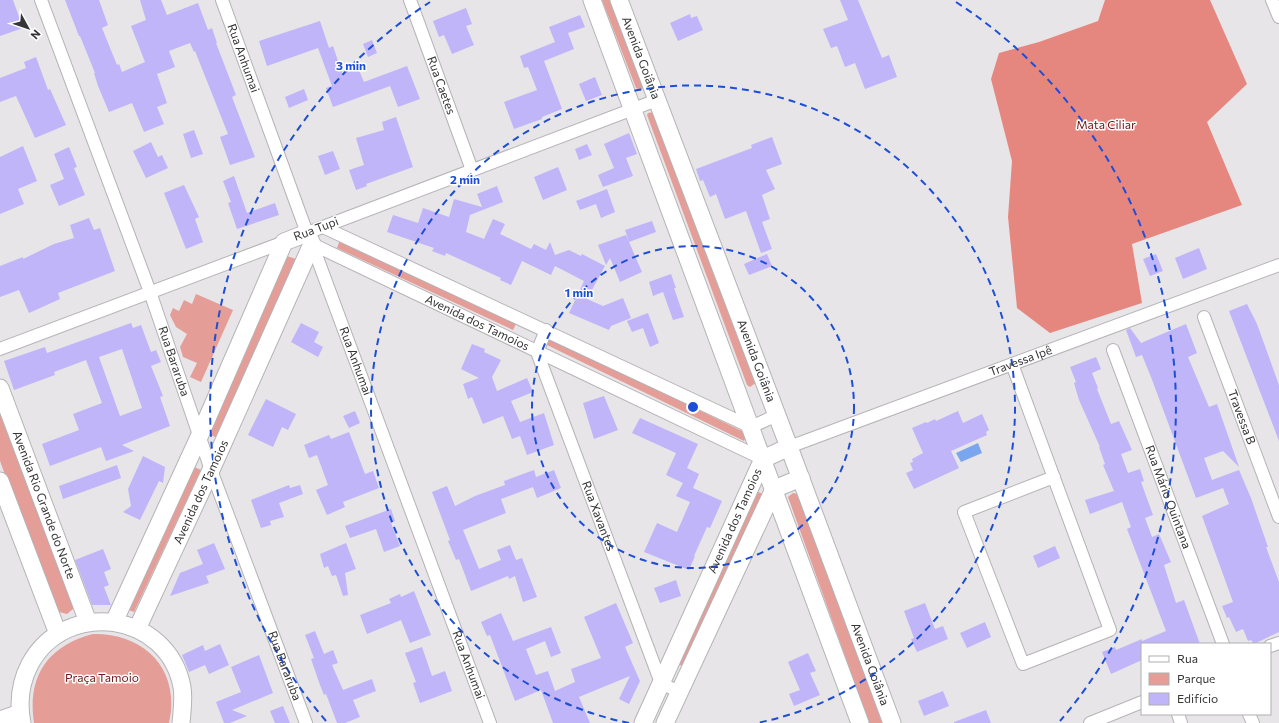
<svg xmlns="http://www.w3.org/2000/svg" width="1279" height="723" font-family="Commissioner,sans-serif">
	<rect width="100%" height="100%" fill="#e7e5e8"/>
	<path fill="#e49e97" d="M602 0H613L645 85 641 90 636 88Z
		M654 112 757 382 750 387 747 385 647 115 648 113Z
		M340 240 517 322 513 330 337 248Z
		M287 256 296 259 217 438 209 434Z
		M196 294 233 310 201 382 190 377 197 363 183 357 180 347 187 334 176 327 170 315 173 308 179 311 184 300 192 304Z
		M549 337 748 434 744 441 545 344Z
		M0 401 74 601 73 609 67 614 55 611 0 461Z
		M192 466 201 470 134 612 126 609Z
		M756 491 765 495 687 668 678 664Z
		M793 493 798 494 800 497 882 723H869L788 497Z
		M93 634C145 633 181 670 169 723H34C27 677 47 646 93 634Z"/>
	<path fill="#e6877f" d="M1105 0H1210L1247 84 1207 122 1242 205 1132 244 1142 303 1050 333 1017 308 1008 217 1012 161 991 79 999 53 1039 42 1098 21Z"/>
	<path fill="#7aa6f0" d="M978 443 982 453 961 462 956 453Z"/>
	<path fill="#c0b5f8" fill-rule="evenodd" d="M0 0H13L23 28 0 36Z
		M65 0H99L108 25 102 28 117 65 119 64 122 72 145 62 131 26 146 20 140 0H161L167 15 198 3 208 30 212 28 217 43H216L236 95 232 97 255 157 230 165 220 137 228 134 195 51 194 52 190 43 169 51 175 67 157 74 167 103 157 107 164 124 144 132 132 103 109 112 98 86 94 73H95L80 36H79Z
		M840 0H858L882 58 889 55 897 77 865 89 855 63 845 67 837 46 831 48 823 29 848 20Z
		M466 8 472 24 466 26 474 45 452 54 444 35 439 37 433 21Z
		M690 14 691 18 697 16 703 30 678 41 670 23Z
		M580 15 585 27 568 33 574 49 544 61 562 109 542 117V119L514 129 504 102 537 90 528 67 524 68 520 56 555 42 549 27Z
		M320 21 329 48 333 46 342 73 358 68 364 82 407 66 420 99 398 107 390 86 333 107 326 88 332 86 318 48 267 66 259 41Z
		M372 40 377 53 368 57 363 44Z
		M36 57 48 90 50 89 66 125 35 138 16 96 0 102V78L26 68 24 62Z
		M595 77 602 95 586 101 579 84Z
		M304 89 308 100 289 108 285 97Z
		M396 117 413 167 366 184 367 186 356 190 349 170 364 165 356 138 384 130 382 122Z
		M194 130 203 154 191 158 183 134Z
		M629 133 637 154 626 158 633 176 603 187 598 175 614 168 604 144Z
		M772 137 782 164 766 170 775 189 762 195 770 219 762 222 772 249 761 253 746 211 725 219 716 194 710 197 703 180 700 181 696 169 752 148 751 145Z
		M151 142 158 157 162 155 168 168 146 178 133 151Z
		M587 144 592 155 579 160 575 149Z
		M23 146 37 181 18 189 24 204 0 214V157Z
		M69 147 77 167 74 168 85 195 59 206 50 185 64 179 54 154Z
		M333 151 340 169 325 175 318 156Z
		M558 167 567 190 543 200 534 177Z
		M234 176 247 213 275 203 279 215 237 229 228 203 231 202 223 181Z
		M184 185 199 217 195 219 203 242 186 249 164 193Z
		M497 186 503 202 470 215 466 232 484 239 493 219 505 224 500 234 531 249 534 244 546 250 550 242 555 255 569 250 581 256 582 254 605 266 587 299 603 306 623 298 631 318 611 326 609 330 569 313 584 281 555 266 551 275 522 261 511 285 500 280 501 278 446 253 445 256 432 251 434 248 387 232 393 215 418 223 423 208 449 217 454 199 482 207 477 194Z
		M607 189 615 212 601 218 596 204 580 210 576 201Z
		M89 218 94 230 100 228 115 271 58 293 60 299 29 313 19 290 0 297V266L23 257V259L54 244 74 238 70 225Z
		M652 221 656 232 629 242 625 230Z
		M626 235 642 272 620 282 610 258 606 265 598 245Z
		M1199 248 1207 269 1183 279 1175 258Z
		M767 254 772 266 749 275 744 264Z
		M1156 254 1163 271 1150 276 1143 259Z
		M671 274 676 288H674L684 317 673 320 663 292 653 296 649 282Z
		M1247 304 1257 324 1279 385V441L1229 311Z
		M648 313 659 343 650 347 643 328 632 332 627 321Z
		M131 323 133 328 141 325 151 352 156 350 161 362 151 366 163 396 160 397 170 426 122 445 134 451 106 461 101 447 50 466 42 444 79 430 73 414 102 403 86 360 54 372 55 375 14 390 4 361 45 347 47 353ZM122 349 142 408 120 416 99 357Z
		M301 323 319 332 314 342 323 347 318 357 291 342Z
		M1186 324 1197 353 1188 357 1209 407 1217 404 1239 467 1223 451 1204 458 1212 480 1239 470 1251 498 1268 547H1266L1279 582V632L1254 644 1251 640 1248 641 1243 629 1236 632 1229 617 1227 618 1222 606 1233 602 1202 516 1229 504 1223 488 1196 498 1151 377 1142 355 1136 357 1126 330 1130 328 1141 343Z
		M472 344 485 349 484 352 501 360 492 377 497 391 527 378 533 392 511 401 520 422 544 413 554 445 527 455 520 436 512 439 503 416 483 424 472 397 468 399 463 384 479 378 461 369Z
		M1096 357 1101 369 1092 373 1098 388 1097 389 1111 424 1119 421 1132 450 1121 454 1128 473 1140 469 1144 481 1141 482 1153 515 1145 518 1152 537 1159 534 1171 562 1164 565 1176 603 1184 600 1200 644H1142V660L1111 674 1102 652 1115 647 1116 650 1142 639V641L1166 631 1127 529 1131 527 1122 502 1090 514 1085 500 1114 491 1103 465 1105 464 1099 447H1100L1079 400 1074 383 1076 382 1070 367Z
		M604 396 618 430 594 439 583 403Z
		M266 399 296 414 288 430 282 427 273 447 248 435Z
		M355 411 360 423 349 428 343 416Z
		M958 411 963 423 982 414 989 430 986 432 987 435 951 451 959 468 914 489 906 473 913 470 910 463 913 462 912 459 923 453 912 428 926 422 927 423 935 419 936 421Z
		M640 418 698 444 687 468 699 474 693 488 722 501 710 528 707 527 694 556H695L689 570 644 552 657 523 677 532 690 502 676 496 683 483 666 475 676 453 632 433Z
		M349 432 365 474 373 471 379 488 343 502 345 507 327 515 316 490 328 485 317 455 309 458 304 445 329 435 331 439Z
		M143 456 165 467 163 483 159 481 140 520 123 512 131 506 128 489Z
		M117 465 121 478 63 499 59 486Z
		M534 470 536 477 554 470 561 488 537 498 533 487 501 499 506 513 463 530 479 569 501 560 497 550 510 545 516 560 522 558 537 597 523 602 515 576 509 579 508 576 471 591 459 559 456 560 448 541 450 540 432 492 447 486 455 506 475 496 505 485 504 481Z
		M289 485 290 488 300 485 303 494 279 503 284 517 270 521 271 525 261 528 251 500Z
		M391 509 395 521 391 523 400 546 384 552 376 529 350 538 345 526Z
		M214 543 225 569 206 576 209 583 170 596 180 573 203 564 197 550Z
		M346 543 356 569 345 573 348 595 343 596 336 575 332 576 328 566 324 568 320 554Z
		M1055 546 1060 558 1038 568 1033 556Z
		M103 549 111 569 104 572 109 585 104 587 111 605H92L75 560Z
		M676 580 681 596 660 603 654 588Z
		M414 591 431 635 410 643 401 620 367 634 360 615 391 603 389 599 400 594 401 597Z
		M616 603 633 643 625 647 640 681 629 704 619 699 630 676 579 697 590 723H553L541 690 515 701 490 635 487 636 481 622 501 613 513 641 551 627 561 653 551 657 545 641 526 649 536 675 548 671 555 691 575 682 571 669 601 658 584 617Z
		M925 603 935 629 943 626 948 639 917 652 911 639 914 638 904 611Z
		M985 622 991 637 967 648 960 633Z
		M315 631 324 654 333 650 338 663 332 665 343 690 372 679 376 691 353 700 360 717 345 723H337L326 694 324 695 320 685 311 659 314 658 305 635Z
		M220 644 229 665 209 674 205 665 189 672 182 655 203 645 205 651Z
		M422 647 432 676 445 671 452 691 420 703 413 683 416 682 405 653Z
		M808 653 816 671 810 673 820 695 794 706 789 694 800 690 788 662Z
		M259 655 273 693 232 710 247 716 230 723H224L216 702 241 692 231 667Z
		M943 691 949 706 924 716 918 701Z
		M283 706 290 723H275L270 711Z
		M986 710 991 723H954V722Z"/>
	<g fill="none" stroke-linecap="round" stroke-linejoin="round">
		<defs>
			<g id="street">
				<path id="s1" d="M41 0 150 292 211 470 306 723"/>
				<path id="s2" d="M222 0 307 233 657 100"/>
				<path id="s3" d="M410 0 472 170"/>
				<path d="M1272 0 1279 17"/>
				<path d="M323 227 751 427 777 415"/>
				<path id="s4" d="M312 244 490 723"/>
				<path id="s5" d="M312 244 763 459"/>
				<path id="s6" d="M1204 317 1279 517"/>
				<path id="s7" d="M546 330 537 352 661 683 679 692"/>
				<path d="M0 349 284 242"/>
				<path id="s8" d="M1113 350 1223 644"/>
				<path d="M1012 364 1110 630 1023 664 964 512 1054 477"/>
				<path id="s9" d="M789 447 1279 265"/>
				<path d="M1270 646 1279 643"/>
				<path d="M1178 714 1181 723"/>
				<path d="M1249 714 1253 723"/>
				<path d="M1090 723 1142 702"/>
			</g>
			<g id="secondary">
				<path d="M592 0 860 723"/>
				<path id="s10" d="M619 0 789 447 892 723"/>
				<path id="s11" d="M0 388 88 622"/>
				<path d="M0 481 58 634"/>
				<path d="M114 622 199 437 284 242 307 233 312 244 211 470 137 629"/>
				<path d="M0 720 20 713"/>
				<path d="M22 723C18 703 20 683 30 664 66 598 168 612 182 687 184 699 182 711 181 723"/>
				<path id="s12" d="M643 723 763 459 789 447"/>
				<path d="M665 723 774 489 801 478"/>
			</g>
		</defs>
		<use href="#street" stroke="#b5b3b6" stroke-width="14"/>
		<use href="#secondary" stroke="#b5b3b6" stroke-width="19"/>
		<use href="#street" stroke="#fff" stroke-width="12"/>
		<use href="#secondary" stroke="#fff" stroke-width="17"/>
	</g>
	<g fill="none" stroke="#1d4ed8" stroke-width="2" stroke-dasharray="7 5">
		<circle cx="693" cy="407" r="161"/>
		<path d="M629 723A322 322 0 1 1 757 723"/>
		<path d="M326 721A483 483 0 0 1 430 2M956 2A483 483 0 0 1 1060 721"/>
	</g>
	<g text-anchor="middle" stroke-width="3" stroke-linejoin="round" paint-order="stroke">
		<g font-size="12" fill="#373637" stroke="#fff">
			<text dy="4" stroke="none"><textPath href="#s2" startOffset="62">Rua Anhumai</textPath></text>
			<text dy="4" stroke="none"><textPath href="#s10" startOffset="62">Avenida Goiânia</textPath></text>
			<text dy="4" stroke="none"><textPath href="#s3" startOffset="91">Rua Caetes</textPath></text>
			<text transform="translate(316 229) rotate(-21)" y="4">Rua Tupi</text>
			<text dy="4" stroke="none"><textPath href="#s5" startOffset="183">Avenida dos Tamoios</textPath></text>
			<text dy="4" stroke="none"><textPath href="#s10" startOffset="386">Avenida Goiânia</textPath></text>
			<text dy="4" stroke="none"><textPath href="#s9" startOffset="247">Travessa Ipê</textPath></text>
			<text dy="4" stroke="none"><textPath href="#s1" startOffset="385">Rua Bararuba</textPath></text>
			<text dy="4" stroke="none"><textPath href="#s4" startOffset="125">Rua Anhumai</textPath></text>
			<text dy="4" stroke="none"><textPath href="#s6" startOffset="107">Travessa B</textPath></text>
			<text transform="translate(201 492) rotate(-65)" y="4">Avenida dos Tamoios</text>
			<text dy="4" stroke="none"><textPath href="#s8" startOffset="157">Rua Mário Quintana</textPath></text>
			<text dy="4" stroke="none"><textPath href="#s11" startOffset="125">Avenida Rio Grande do Norte</textPath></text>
			<text dy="4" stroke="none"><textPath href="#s7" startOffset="199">Rua Xavantes</textPath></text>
			<text dy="4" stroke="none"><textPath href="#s12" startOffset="222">Avenida dos Tamoios</textPath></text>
			<text dy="4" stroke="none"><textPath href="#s10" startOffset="710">Avenida Goiânia</textPath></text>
			<text dy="4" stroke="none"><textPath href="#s4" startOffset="449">Rua Anhumai</textPath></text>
			<text dy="4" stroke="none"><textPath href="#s1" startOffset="709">Rua Bararuba</textPath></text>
		</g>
		<g font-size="12" fill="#6c1717" stroke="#fff">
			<text x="1106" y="129">Mata Ciliar</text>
			<text x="102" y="682">Praça Tamoio</text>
		</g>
	</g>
	<circle cx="693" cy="407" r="6" fill="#1d4ed8" stroke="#fff" stroke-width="2"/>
	<g font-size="12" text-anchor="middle" font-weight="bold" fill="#1d4ed8" stroke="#fff" stroke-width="3" stroke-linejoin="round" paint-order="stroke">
		<text x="351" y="70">3 min</text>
		<text x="465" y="184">2 min</text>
		<text x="579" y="297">1 min</text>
	</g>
	<rect x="1141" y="643" width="130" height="72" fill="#ffffff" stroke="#afafaf"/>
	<rect x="1149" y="656" width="20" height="6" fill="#ffffff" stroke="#afafaf"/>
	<text x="1177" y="663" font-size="12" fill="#373637">Rua</text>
	<rect x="1149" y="673" width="20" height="12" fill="#e49e97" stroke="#afafaf"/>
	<text x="1177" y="683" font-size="12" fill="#373637">Parque</text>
	<rect x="1149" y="693" width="20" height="12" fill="#c0b5f8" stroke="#afafaf"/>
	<text x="1177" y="703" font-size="12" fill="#373637">Edifício</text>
	<g transform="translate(28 28) rotate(130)" stroke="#ffffff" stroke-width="3" paint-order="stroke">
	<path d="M0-3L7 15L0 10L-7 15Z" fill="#373637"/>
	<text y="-6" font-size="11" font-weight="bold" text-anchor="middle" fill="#373637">N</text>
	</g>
</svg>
